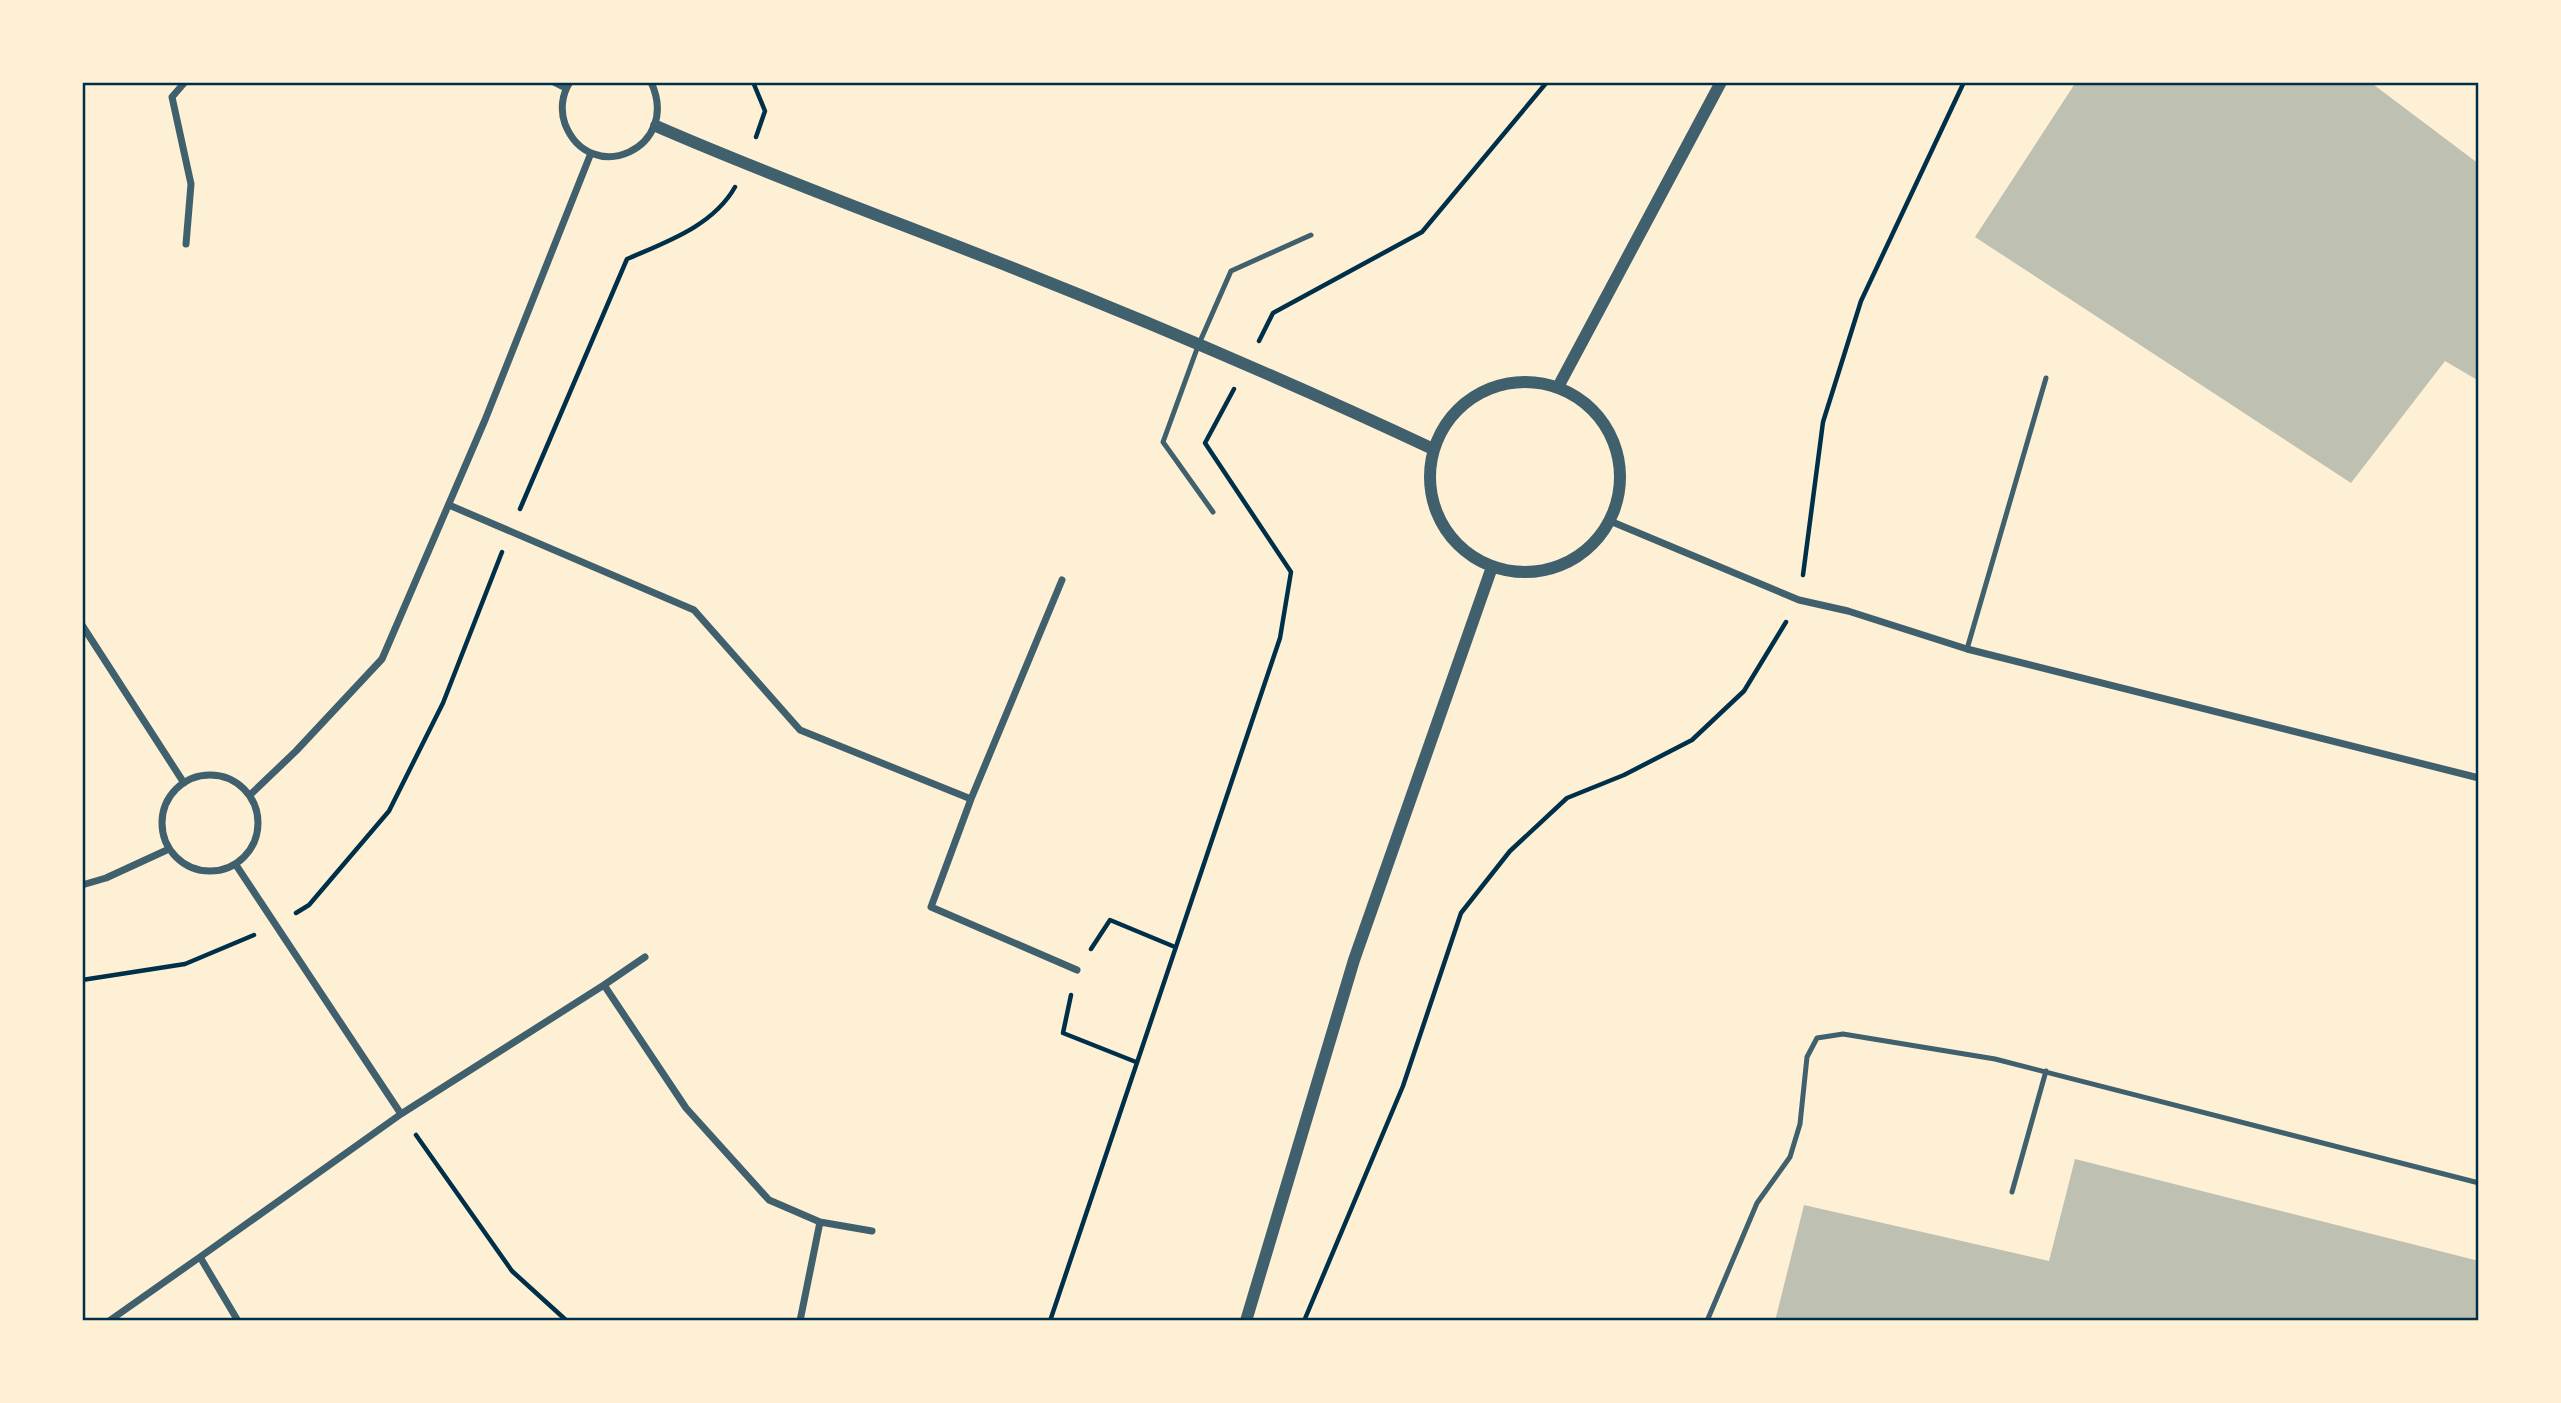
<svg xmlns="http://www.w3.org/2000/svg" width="2561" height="1403" font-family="Manrope,sans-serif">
	<rect width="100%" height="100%" fill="#fdf0d5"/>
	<path fill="#bec0b2" d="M2076 82H2370L2479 164V381L2445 361 2351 483 1975 237Z
		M2075 1159 2479 1261V1321H1775L1804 1205 2049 1261Z"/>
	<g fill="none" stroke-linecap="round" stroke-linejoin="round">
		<path stroke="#003049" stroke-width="4.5" d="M753 82 765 111 756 137
			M1259 341 1273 313 1422 232 1547 82
			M520 509 627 259C666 242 713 226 735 187
			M1803 575 1823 422 1861 301 1964 82
			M296 913 309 905 389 811 443 703 502 552
			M1091 949 1110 920 1175 947
			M82 980 185 964 254 935
			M1071 995 1063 1033 1136 1062
			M416 1135 512 1271 567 1321
			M1050 1321 1280 638 1291 572 1205 443 1234 389
			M1304 1321 1403 1086 1461 913 1510 851 1567 798 1624 775 1692 740 1744 691 1786 622"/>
		<path stroke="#3f606c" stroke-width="5" d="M1213 512 1163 442 1198 346 1231 271 1311 235
			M1967 649 2046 378
			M2012 1192 2046 1071
			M1707 1321 1757 1203 1790 1157 1800 1124 1807 1057 1817 1038 1843 1034 1995 1059 2479 1183"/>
		<path stroke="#3f606c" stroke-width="7" d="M185 82 172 97 191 184 186 244
			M554 82 566 88
			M570 82C562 94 560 110 565 124 590 188 682 149 651 82
			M449 505 694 610 800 730 971 799 931 907 1077 970
			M1610 521 1799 600 1848 611 1967 649 2479 778
			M82 625 184 783
			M162 823a48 48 0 1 1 96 0a48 48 0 1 1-96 0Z
			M250 795 296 751 382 659 485 420 591 153
			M971 799 1062 580
			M82 885 106 878 169 849
			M604 985 645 957
			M401 1114 604 985 686 1108 769 1200 820 1222 800 1321
			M820 1222 872 1231
			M200 1257 401 1114 236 865
			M109 1321 200 1257 238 1321"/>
		<path stroke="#3f606c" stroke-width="12" d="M656 126C766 174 878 215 990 259 1140 318 1288 381 1433 449
			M1430 477a95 95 0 1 1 190 0a95 95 0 1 1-190 0Z
			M1558 387 1721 82
			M1246 1321 1354 960 1492 567"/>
	</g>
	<rect width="2561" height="1403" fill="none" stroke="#fdf0d5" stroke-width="168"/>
	<rect x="84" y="84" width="2393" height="1235" fill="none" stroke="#003049" stroke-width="2.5"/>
</svg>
